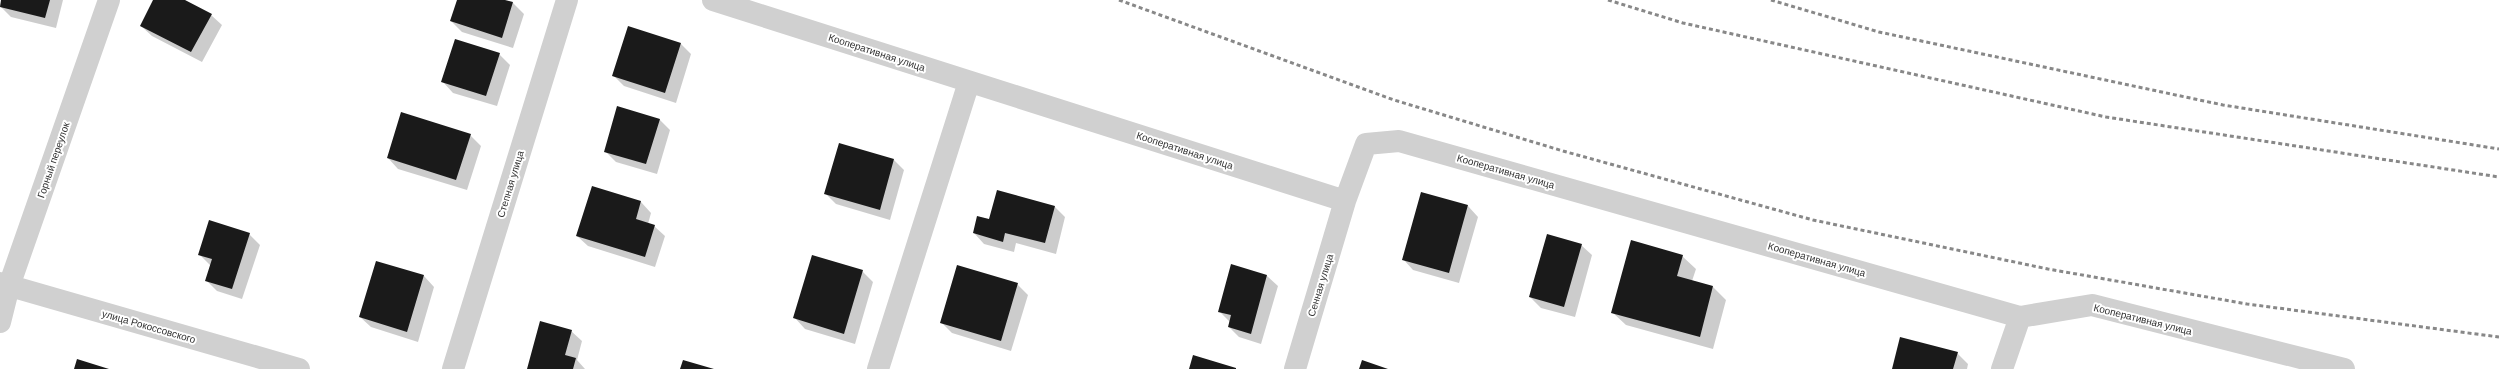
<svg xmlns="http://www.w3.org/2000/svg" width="2499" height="369" font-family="'DM Sans',sans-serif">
	<rect width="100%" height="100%" fill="#fff"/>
	<path fill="#0003" d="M2 0H63L56 28 11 17 0 6Z
		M154 0H183L211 15 222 25 202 62 152 36 141 26Z
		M458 0H502L513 3 524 14 513 48 462 32 451 21Z
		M681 44 691 54 676 103 624 86 613 75Z
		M499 54 510 65 497 106 453 93 443 82Z
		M659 119 670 130 657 174 616 162 605 151Z
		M470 135 481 146 467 190 398 169 388 158Z
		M894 160 904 170 890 220 836 204 826 194Z
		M641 202 651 213 648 224 654 226 665 236 655 267 588 246 577 236Z
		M1468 206 1478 217 1459 283 1413 270 1403 259Z
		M1055 207 1065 217 1056 254 1016 243 1014 252 984 244 974 233 990 220Z
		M249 234 260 245 242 299 217 291 207 281 211 266 199 254Z
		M1581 245 1592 255 1575 317 1541 308 1530 297Z
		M1682 256 1696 269 1692 281 1713 287 1726 300 1713 349 1626 325 1612 312Z
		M1232 266 1267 276 1278 286 1261 344 1239 337 1229 327 1230 322 1219 311Z
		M862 271 873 282 855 344 805 329 795 318Z
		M424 276 434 287 418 342 371 327 360 317Z
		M1017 284 1028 295 1011 351 952 333 941 322Z
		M571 331 582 341 577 360 585 369H528Z
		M1957 353 1968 364 1967 369H1893Z"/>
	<path fill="#1a1a1a" d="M1 0H50L45 18 0 7Z
		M153 0H185L212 14 191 52 140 26Z
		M457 0H505L513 2 502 38 450 21Z
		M628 26 681 43 665 93 612 76Z
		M455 39 500 53 486 96 441 82Z
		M617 106 660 119 646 164 604 152Z
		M401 112 471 134 456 180 387 158Z
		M839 143 894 159 880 210 824 194Z
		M592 186 641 201 636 219 655 225 645 257 576 236Z
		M997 190 1055 206 1045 243 1005 233 1003 242 973 233 977 216 989 219Z
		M1421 192 1468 205 1449 273 1402 260Z
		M209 220 250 233 232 289 205 281 212 259 198 255Z
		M1547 234 1582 244 1564 307 1529 297Z
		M1631 240 1683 255 1677 276 1713 286 1700 337 1611 313Z
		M812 255 863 270 844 334 793 318Z
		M376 261 424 275 407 332 359 317Z
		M1231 264 1267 275 1251 334 1228 327 1231 315 1218 312Z
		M957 265 1018 283 1001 341 940 323Z
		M540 321 572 330 565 355 576 358 573 369H527Z
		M1900 337 1958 352 1953 369H1892Z
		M1193 355 1236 368V369H1189Z
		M77 359 109 369H74Z
		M683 360 714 369H680Z
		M1362 360 1388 369H1359Z"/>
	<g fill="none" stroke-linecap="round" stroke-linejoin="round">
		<path stroke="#d0d0d0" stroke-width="22" d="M713 0 1345 201 1366 144 1399 141 2020 317 2092 305 2344 369
			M0 283 299 369
			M0 322 9 286 109 0
			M453 369 567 0
			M878 369 969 82
			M1295 369 1345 201
			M2002 369 2020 317"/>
		<path stroke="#888" stroke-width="3" stroke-dasharray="4 3" stroke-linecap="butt" d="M1119 0 1394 100 1563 151 1813 220 2048 269 2247 304 2499 337
			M1608 0 1683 23 2106 117 2499 177
			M1771 0 1879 32 2223 105 2499 149"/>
	</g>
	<g text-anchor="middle" stroke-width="4" stroke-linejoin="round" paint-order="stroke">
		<g font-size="10" fill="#333" stroke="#fff">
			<text transform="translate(877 52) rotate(18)" y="4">Кооперативная улица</text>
			<text transform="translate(1185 150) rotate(18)" y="4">Кооперативная улица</text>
			<text transform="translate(53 160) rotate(-71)" y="4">Горный переулок</text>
			<text transform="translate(1506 171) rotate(16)" y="4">Кооперативная улица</text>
			<text transform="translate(510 184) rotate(-73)" y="4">Степная улица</text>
			<text transform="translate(1817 259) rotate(16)" y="4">Кооперативная улица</text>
			<text transform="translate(1320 285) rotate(-73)" y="4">Сенная улица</text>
			<text transform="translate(2143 319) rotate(14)" y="4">Кооперативная улица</text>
			<text transform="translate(149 326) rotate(16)" y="4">улица Рокоссовского</text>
		</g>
	</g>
</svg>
